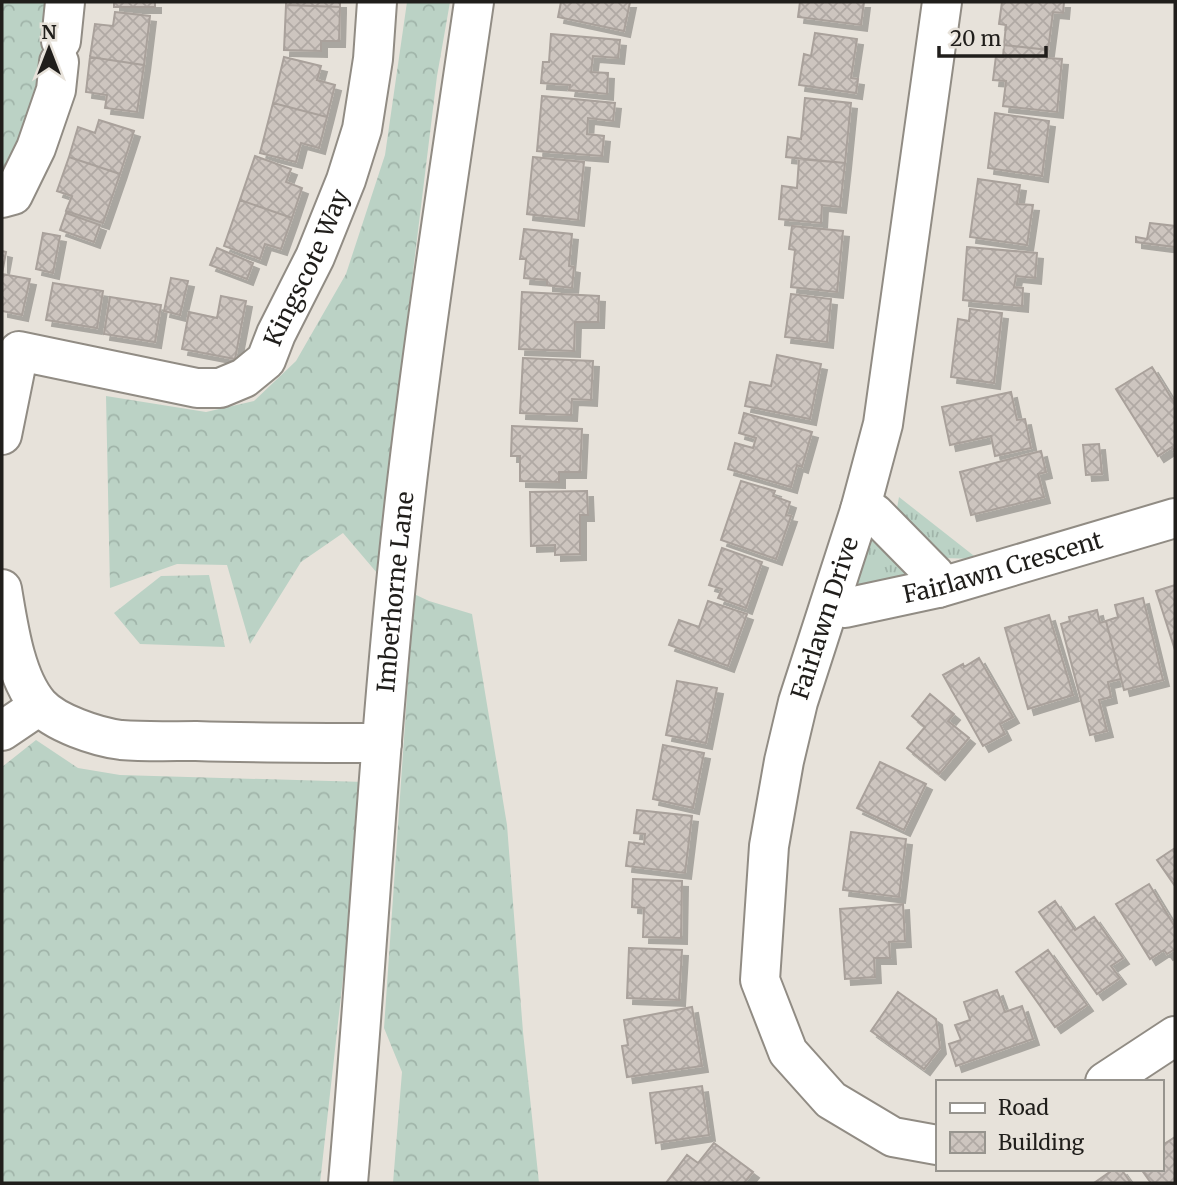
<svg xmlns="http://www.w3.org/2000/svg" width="1177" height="1185" font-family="Merriweather,serif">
	<defs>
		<pattern id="grass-tufts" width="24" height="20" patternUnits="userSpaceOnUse" patternTransform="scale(1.75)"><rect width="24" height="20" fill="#bbd2c5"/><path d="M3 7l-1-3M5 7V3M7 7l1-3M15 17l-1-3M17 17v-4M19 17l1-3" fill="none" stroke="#a0b4a9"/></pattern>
		<pattern id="forest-crowns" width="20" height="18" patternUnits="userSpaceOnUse" patternTransform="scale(1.75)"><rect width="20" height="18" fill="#bbd2c5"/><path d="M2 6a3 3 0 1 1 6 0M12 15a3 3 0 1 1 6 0" fill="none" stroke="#a0b4a9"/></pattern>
		<pattern id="building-cross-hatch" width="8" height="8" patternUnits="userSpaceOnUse" patternTransform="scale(1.75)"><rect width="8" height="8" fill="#cdc5bf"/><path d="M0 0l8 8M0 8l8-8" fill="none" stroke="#b0a9a4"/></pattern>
		<filter id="shadow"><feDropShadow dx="6" dy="6" stdDeviation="0" flood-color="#0004"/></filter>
	</defs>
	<rect width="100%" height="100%" fill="#e7e2da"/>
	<path fill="url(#grass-tufts)" d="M899 497 978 559 942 558 895 519Z
		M868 537 882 540 908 567 903 582 867 593 853 583Z"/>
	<path fill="url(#forest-crowns)" d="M2 2H51L40 91 12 168 2 175Z
		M407 2H450L437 76 383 516V580L343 533 301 562 250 644 227 565 177 564 110 588 106 396 206 412 254 401 296 361 346 274 385 155Z
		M209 575 225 647 140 644 114 613 161 576Z
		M414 594 429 601 472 614 507 825 523 1032 539 1183H393L402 1072 384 1028Z
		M36 740 78 768 120 775 365 782 320 1183H2V767Z"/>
	<path fill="url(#building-cross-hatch)" stroke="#a9a19b" stroke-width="2" filter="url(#shadow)" d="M114 2H155V7H114Z
		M286 2H340V7L286 5Z
		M561 2H630L624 31 558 17Z
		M800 2H864L861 25 798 17Z
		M1002 2H1064L1063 13 1053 12 1048 50 1004 45 1006 25 999 24Z
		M286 5 340 7 339 41H321V51L284 50Z
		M115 12 150 16 144 65 90 57 95 24 113 26Z
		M815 33 857 39 851 78 858 79 856 93 799 85 804 54 811 56Z
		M551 34 620 40 618 58 593 56 591 72 608 73 607 94 569 90 570 85 541 83 543 62H549Z
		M1004 45 1048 50 1047 58 1062 59 1057 112 1003 106 1006 81 993 80 996 56 1003 57Z
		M90 57 144 65 137 112 105 108 107 95 86 92Z
		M284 57 321 66 317 80 335 85 327 117 273 103Z
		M542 96 615 103 613 121 588 118 587 134 604 136 602 156 537 151Z
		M805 98 851 103 845 163 786 157 788 137 801 139Z
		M273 103 327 117 319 148 301 143 296 162 260 153Z
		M995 113 1049 121 1042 176 988 168Z
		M99 120 134 131 120 174 69 157 78 127 95 133Z
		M255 156 291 169 286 182 302 188 292 218 240 200Z
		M69 157 120 174 103 223 66 211 72 196 57 191Z
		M533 157 584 162 578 220 527 214Z
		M799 159 845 163 840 207 822 205 821 223 779 219 782 186 797 188Z
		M978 179 1020 185 1017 204 1033 205 1027 245 970 237Z
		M240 200 292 218 281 249 265 244 260 259 224 246Z
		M66 213 100 225 94 242 60 230Z
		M1150 223 1175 226V247L1136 242V237L1147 239Z
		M792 226 843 231 837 292 791 287 795 250 789 249Z
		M524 229 572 234 569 266 574 267 572 288 547 285V280L524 278 526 259H520Z
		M43 233 60 236 53 273 36 269Z
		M967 247 1037 253 1035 278 1016 276 1014 287 1023 288 1022 306 963 300Z
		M217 248 253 263 247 279 210 265Z
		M2 251 6 252 2 274 30 279 22 315 2 311Z
		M171 278 188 281 180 315 164 311Z
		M53 283 103 291 97 328 46 320Z
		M522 292 599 296 598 322H575L574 351 519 349Z
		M791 294 831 299 827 342 785 337Z
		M221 296 246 301 235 359 182 349 189 312 217 318Z
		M110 297 161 305 155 342 104 334Z
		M970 309 1002 313 994 383 951 377 958 319 969 321Z
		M777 355 821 364 810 419 745 406 750 382 771 386Z
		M523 358 593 361 591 400 572 399 571 415 520 413Z
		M1152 367 1175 404V453L1172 447 1158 456 1116 389Z
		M1011 392 1017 420 1025 419 1031 448 995 456 991 436 950 445 942 407Z
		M744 413 812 432 802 467 797 465 791 487 728 469 735 443 753 448 756 438 739 433Z
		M512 426 582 429 580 472H559V482L520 481V456H511Z
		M1099 444 1102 474 1086 475 1083 445Z
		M1041 451 1046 472 1038 474 1044 497 971 515 960 472Z
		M741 481 775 491 773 496 790 502 786 515 791 516 776 559 721 540Z
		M587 491 588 515H580V554L555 555V545L531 546 530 492Z
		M722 548 762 562 746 608 718 598 722 589 709 585Z
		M1175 585V650L1156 591Z
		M1143 598 1163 680 1124 690 1106 621 1118 617 1115 605Z
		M708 601 747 614 728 666 669 645 679 620 699 627Z
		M1097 610 1100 623 1106 621 1121 679 1108 682 1111 697 1099 700 1107 731 1090 735 1061 624 1070 621 1069 617Z
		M1049 615 1073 695 1028 709 1005 628Z
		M979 658 1013 717 1000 724 1005 734 983 746 943 675 963 664 964 667Z
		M677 681 717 688 706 743 666 735Z
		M930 694 954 714 948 721 969 738 939 774 907 748 925 727 912 716Z
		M663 745 704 753 693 808 653 799Z
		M880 762 926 784 904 830 857 808Z
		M637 810 692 816 685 873 626 866 629 842 644 844 645 834 634 833Z
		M851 832 906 839 899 897 843 890Z
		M1175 848V886L1157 860Z
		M633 879 682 881 681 938 643 937 644 908 632 907Z
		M1149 884 1175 927V949L1167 954 1164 950 1150 959 1116 904Z
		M1055 901 1075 930 1094 917 1123 958 1111 966 1120 978 1097 994 1039 912Z
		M903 904 905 941 889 942 890 958H874L875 977 845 979 840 909Z
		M629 948 682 950 679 1000 627 998Z
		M1048 950 1087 1005 1055 1027 1016 972Z
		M997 990 1005 1012 1022 1006 1033 1039 956 1066 949 1044 961 1040 955 1025 970 1020 964 1002Z
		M898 992 936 1019 940 1048 924 1069 871 1031Z
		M692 1007 702 1066 627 1077 622 1046 628 1045 624 1020Z
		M702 1086 709 1135 656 1143 650 1093Z
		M1175 1137V1183H1151L1141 1169H1161V1146Z
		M714 1143 753 1172 744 1183H666L687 1155 698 1163Z
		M1114 1169H1121L1131 1183H1094Z"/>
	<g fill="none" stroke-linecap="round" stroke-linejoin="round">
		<defs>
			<g id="minor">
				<path d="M61 41 65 2"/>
				<path d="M2 198 13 195 36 148 56 90 59 62"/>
				<path id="s1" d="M2 435 19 351 197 388H220L244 378 266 360 276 334 315 257 346 180 362 129 373 59 377 2"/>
				<path d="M860 510 874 513 935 575 938 588"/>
				<path d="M2 589C8 624 15 678 39 705 55 723 97 737 121 740 145 742 171 741 196 741 258 743 320 743 382 743"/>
				<path id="s2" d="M830 606 845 608 938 588 1175 518"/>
				<path d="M2 731 39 706"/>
				<path d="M1105 1082 1175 1036"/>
				<path id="s3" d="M937 1145 893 1137 831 1100 788 1052 760 980 769 846 784 761 798 702 860 510 883 424 942 2"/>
				<path id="s4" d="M348 1183C368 955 379 726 405 499 424 333 450 167 474 2"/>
			</g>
		</defs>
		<use href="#minor" stroke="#918c84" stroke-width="42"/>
		<use href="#minor" stroke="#fff" stroke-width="38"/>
	</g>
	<g text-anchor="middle" stroke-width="5" stroke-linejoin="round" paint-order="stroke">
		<g font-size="24" fill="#201e1b" stroke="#e7e2da">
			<text dy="8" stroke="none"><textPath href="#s1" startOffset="446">Kingscote Way</textPath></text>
			<text dy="8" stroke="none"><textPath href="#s2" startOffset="178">Fairlawn Crescent</textPath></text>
			<text dy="8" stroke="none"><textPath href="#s4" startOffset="593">Imberhorne Lane</textPath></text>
			<text dy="8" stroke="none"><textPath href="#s3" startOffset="628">Fairlawn Drive</textPath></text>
		</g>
	</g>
	<rect width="1177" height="1185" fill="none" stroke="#201e1b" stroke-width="7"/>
	<rect x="936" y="1080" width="228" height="91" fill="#e7e2da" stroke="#97948e" stroke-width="2"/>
	<rect x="950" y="1103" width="35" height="10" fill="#ffffff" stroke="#97948e" stroke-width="2"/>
	<text x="998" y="1115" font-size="21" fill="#201e1b">Road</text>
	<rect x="950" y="1132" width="35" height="21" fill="url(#building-cross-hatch)" stroke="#97948e" stroke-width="2"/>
	<text x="998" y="1150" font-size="21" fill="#201e1b">Building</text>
	<g transform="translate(49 49)" stroke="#e7e2da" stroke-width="5" paint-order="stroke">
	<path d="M0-5L12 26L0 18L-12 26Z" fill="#201e1b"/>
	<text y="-10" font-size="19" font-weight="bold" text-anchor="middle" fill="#201e1b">N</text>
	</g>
	<path d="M939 46v10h107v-10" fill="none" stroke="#201e1b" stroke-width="3.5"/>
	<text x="950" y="46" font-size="21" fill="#201e1b" stroke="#e7e2da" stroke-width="5" paint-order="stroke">20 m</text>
</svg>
